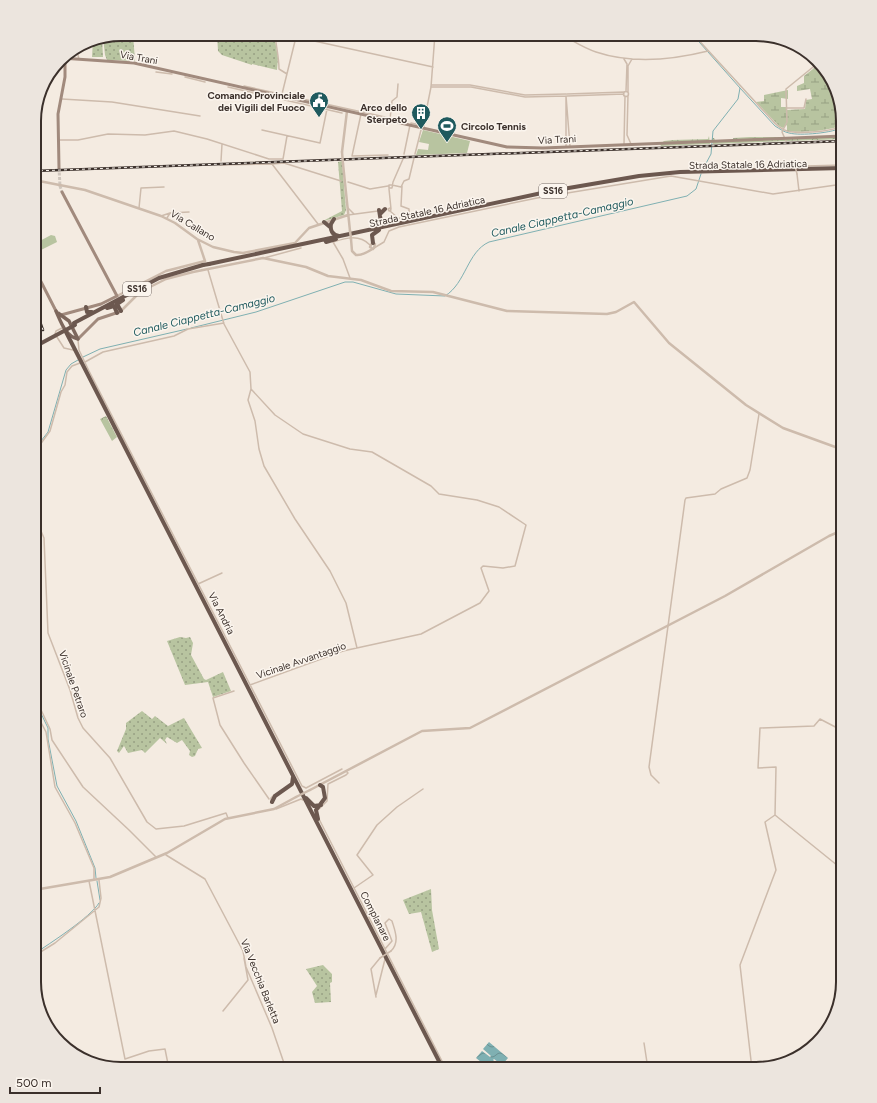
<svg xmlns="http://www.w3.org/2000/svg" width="877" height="1103" font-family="Figtree,sans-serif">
	<defs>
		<pattern id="grass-dots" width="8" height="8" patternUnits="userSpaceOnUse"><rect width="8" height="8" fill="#b8c4a0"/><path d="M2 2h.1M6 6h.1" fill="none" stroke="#97a083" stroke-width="1.8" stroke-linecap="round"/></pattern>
		<pattern id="forest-crowns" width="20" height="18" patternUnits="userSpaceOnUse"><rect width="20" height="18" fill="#b8c4a0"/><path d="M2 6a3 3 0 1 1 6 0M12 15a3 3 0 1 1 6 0" fill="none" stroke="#97a083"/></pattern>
		<pattern id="wetland-marsh" width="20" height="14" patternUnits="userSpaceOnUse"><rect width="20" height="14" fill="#b8c4a0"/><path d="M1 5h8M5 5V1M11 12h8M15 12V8" fill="none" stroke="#97a083"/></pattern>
		<pattern id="water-waves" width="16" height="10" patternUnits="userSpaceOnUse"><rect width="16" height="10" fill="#7fb0b2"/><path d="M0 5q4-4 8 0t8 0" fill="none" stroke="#699091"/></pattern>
	</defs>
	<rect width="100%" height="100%" fill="#f4ebe1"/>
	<path fill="url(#grass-dots)" d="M121 34H133L135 61 107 60 105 55 103 37Z
		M217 34H274L278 58 277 70 252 64V65L222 55 218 51Z
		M102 38 103 57H92L93 40Z
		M342 161 346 210 344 215 321 222 342 211 338 162Z
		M180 637 186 638 190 637 193 643 191 655 204 679 206 680 223 672 231 691 213 697 208 682 185 685 167 641Z
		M142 711 152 719 155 716 168 726 184 718 202 748 198 749 195 756 192 757 189 755 190 751 182 740 177 743 167 737 165 740 167 744 160 738 145 753 142 750 128 753 124 746 119 753 117 751 126 729V723Z
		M431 889 432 910 439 949 432 952 421 912 409 914 403 900Z
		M323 965 332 974V982L330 983 331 1002 315 1003 312 992 317 986 306 969Z"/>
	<path fill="url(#forest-crowns)" d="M709 136 710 144 661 146 660 144 664 141 673 140 708 139Z
		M750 137H843V139L713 144 712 138H714L715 140 734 141 733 138Z
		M106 416 117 437 112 441 100 419Z"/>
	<path fill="url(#wetland-marsh)" d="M818 65 825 73 827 71 828 72 843 124C833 131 800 133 787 131V125L783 128 779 126 756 102 764 101V95L788 90V99L781 98V107H786V110L805 109 806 100 812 99 810 89 797 91V86L804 83V76Z"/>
	<path fill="#b8c4a0" d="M423 130 470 141 467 153 416 155 418 149 428 150 429 144 419 142Z
		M51 235 55 236 57 242 37 252 35 247 36 243Z"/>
	<path fill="url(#water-waves)" d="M489 1042 508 1058 502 1065 494 1059 493 1060 501 1067 499 1069H490L476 1058 482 1051 490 1057 491 1056 483 1049Z"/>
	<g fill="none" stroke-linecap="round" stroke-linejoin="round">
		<path stroke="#7fb0b2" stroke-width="1" d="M692 34 740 88 738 99 713 131 711 154 703 169
			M740 88 775 126C780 129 784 132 789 133 800 136 834 133 843 127
			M191 328 256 312 345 282H353L396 294 445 296C466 283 467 252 489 242L687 196 696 189 701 174
			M83 357 100 349 187 329
			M34 450 48 432 66 370 71 364 78 360
			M34 699 48 728V739L57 786 76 821 95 868 96 878
			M97 881 100 900
			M34 954C49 944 91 917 99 903"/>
		<path stroke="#cfc6bd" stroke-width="3" stroke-dasharray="3 1.5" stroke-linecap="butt" d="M59 168 60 186 62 192"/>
		<path stroke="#cdbbac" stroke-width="1.5" d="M275 34C276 46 279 57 279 69L287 74
			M560 34C572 40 583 48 596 52 632 64 672 60 708 51
			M693 34 772 120C776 125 781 129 787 131 798 134 834 132 843 125
			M76 48 79 59
			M624 59 627 64 626 91
			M156 72 172 74
			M185 77 205 82
			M431 85H470L525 95 566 94
			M244 86 394 119
			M228 87 342 113
			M431 87H471L525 97 566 96
			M623.5 94a2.5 2.5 0 1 1 5 0a2.5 2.5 0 1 1-5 0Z
			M628 92V66L632 59
			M282 94 296 37 433 67
			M567 94 624 92
			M628 95 627 135 631 144
			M566 96 570 146
			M567 96 624 94
			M62 99 112 102 200 116
			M786 108H804L806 99
			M361 114 352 156 388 155
			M390 119 392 101 397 97 398 84
			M411 126V123L424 126
			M423 127 431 87 435 34
			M262 130 320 143 327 109
			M58 140H78L108 134 145 135 174 131 207 139 269 159H283L287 136
			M786 141 782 132 787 122 786 89 818 63
			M624 144 625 96
			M566 146V96
			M404 154 410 125
			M415 154 421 130
			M221 161 222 144
			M272 164 284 163 341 181
			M220 165 272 164 318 224
			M795 166 797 165 806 166 843 165
			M797 174 799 191
			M348 182 370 189 388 186
			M392 185H389V188H392L393 182 403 159
			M392 185 401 187 404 181 409 179 414 158
			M402 186 401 206 409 209V219
			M389 189 391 209
			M139 208 141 188 164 187
			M348 208 354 214
			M390 208 391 210 389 211 388 209Z
			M390 211 398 218 411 219
			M170 213 189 212
			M348 215 378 211
			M161 216 170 213 167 218
			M374 248 384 242 389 231 399 227 537 198 671 176 773 194 843 184
			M264 258 301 248
			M208 270 224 324 250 372 251 389 248 400 255 421 259 449 264 466 295 519 330 571 346 603 357 648
			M350 278 343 259 333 242C346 238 359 234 370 245
			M62 328 56 331 55 334 64 348 73 350
			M34 335 36 336
			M78 340 79 350 89 371 302 786 306 788 342 769
			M34 356 37 355
			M85 362 103 352 174 336 188 329 224 323
			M34 453 50 431 61 392 65 385 67 372 72 366 80 363
			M34 515 44 538 48 633 70 690 78 718 83 728 110 758 147 822 156 829 184 826 226 813 228 818
			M198 584 222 573
			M250 685 343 651 421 634 480 603 489 591 481 568 483 566 503 568 515 566 526 525 499 507 477 500 439 494 431 486 372 452 350 449 303 434 275 415 251 389
			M234 691 213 698 220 725 244 763 269 799
			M34 695 50 729 52 740 83 787 129 830 156 857
			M34 709 46 732 55 787 75 823 94 868V879
			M659 783 651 775 649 767 685 500 686 498 715 494 721 489 747 478 750 470 759 414
			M271 802V798L274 795
			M276 809 301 799 303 800
			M319 809 327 801 328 784 346 775 348 773 346 771
			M775 815 776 767 758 768 760 728 814 726 820 719 843 731
			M319 819 446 1069
			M166 855 205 879 243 951 246 967 272 1028 286 1069
			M89 881 125 1059 149 1051 165 1049 169 1069
			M354 888 373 875 357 855 377 825 397 807 423 789
			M385 949 392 941 385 923 389 919 392 921C395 931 400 942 391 951
			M34 956 55 943 99 907 101 898 99 880
			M376 995 385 959
			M376 997 371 969 380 958
			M223 1011 248 980 244 958
			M644 1043 648 1069
			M752 1069 740 965 776 870 765 822 775 815 843 870"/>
		<path stroke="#cdbbac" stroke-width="2.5" d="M342 152 347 111
			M343 164 350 231
			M34 180 85 190 161 216 175 223 197 239 213 247 234 252 243 253 295 243 309 228 348 215
			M351 239 352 251 356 255C362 256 369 251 374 248L375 244 372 243 370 247 373 249
			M198 240 205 261
			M117 296 166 271 205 261
			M121 311 140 292 166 279 193 272 263 258 306 267 328 276 361 280 391 291 433 292 507 311 607 314 616 312 634 302 669 343 746 405 783 428 838 448 843 452
			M310 790 422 731 470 728 725 596 829 536 843 530
			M34 890 110 877 167 853 225 819 274 809 296 797"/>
		<path stroke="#a18a7d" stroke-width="3" d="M61 58 134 63 507 147 543 148 843 136
			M59 168 58 114 65 77V58
			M34 268 56 311
			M61 315 101 304 117 296 62 192
			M78 339 98 319 119 312"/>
		<path stroke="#7d675c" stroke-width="3.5" d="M56 311C61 322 65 336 78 339
			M58 313 69 321 78 339"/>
		<path stroke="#6c584f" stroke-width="4" d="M380 214 385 209
			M334 219 331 224C330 230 332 235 339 236
			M324 222 330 227
			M377 228 381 222 379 210
			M326 242 336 239
			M373 243 372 235 379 230
			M209 264 551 191 639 176 680 172 843 168
			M86 307 87 312H92
			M107 308 114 306 117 313
			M121 311 117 304 123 300
			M74 323 159 278 203 265
			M66 332 443 1069
			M34 345 35 344
			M306 798 314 806 321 805
			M272 802 275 796 292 784 293 777
			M318 819 316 810 325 798 323 787 320 785"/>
		<defs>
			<path id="rail" d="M34 171 843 141
				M34 305 43 330"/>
		</defs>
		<use href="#rail" stroke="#3b302b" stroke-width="2.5"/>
		<use href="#rail" stroke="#fbf5ee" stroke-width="1" stroke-dasharray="3" stroke-linecap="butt"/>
		<path stroke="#cdbbac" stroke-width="1.5" d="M795 166 797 174
			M380 958 391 951"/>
		<path stroke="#cdbbac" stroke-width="2.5" d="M342 152 343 164
			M350 231 351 239
			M296 797 310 790"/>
		<path stroke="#6c584f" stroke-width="4" d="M203 265 209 264
			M36 346 75 325"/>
	</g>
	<defs>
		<symbol id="civic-pin" viewBox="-11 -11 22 30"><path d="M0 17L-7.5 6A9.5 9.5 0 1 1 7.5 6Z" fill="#1f5a5e" stroke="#fbf5ee"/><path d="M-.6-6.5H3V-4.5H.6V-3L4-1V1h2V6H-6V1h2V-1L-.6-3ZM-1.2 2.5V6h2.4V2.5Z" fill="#fff"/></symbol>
		<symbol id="building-pin" viewBox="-11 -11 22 30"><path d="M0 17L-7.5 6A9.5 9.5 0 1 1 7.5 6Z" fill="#1f5a5e" stroke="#fbf5ee"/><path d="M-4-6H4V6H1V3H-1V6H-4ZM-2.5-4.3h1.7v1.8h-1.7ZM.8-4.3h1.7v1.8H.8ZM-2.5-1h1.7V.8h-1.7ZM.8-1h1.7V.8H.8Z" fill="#fff"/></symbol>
		<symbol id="stadium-pin" viewBox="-11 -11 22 30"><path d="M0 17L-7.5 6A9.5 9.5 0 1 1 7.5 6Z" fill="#1f5a5e" stroke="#fbf5ee"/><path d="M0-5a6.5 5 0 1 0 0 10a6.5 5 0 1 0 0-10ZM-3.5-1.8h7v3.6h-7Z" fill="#fff"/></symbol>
	</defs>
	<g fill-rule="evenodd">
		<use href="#civic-pin" x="308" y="90" width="22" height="30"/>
		<use href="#building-pin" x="410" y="102" width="22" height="30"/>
		<use href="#stadium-pin" x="436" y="115" width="22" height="30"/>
	</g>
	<g text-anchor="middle" stroke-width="3" stroke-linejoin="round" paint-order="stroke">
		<g fill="#fbf5ee" stroke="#756b66" stroke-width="1">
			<rect x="539" y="184" width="28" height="14" rx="3"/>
			<rect x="123" y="282" width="28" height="14" rx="3"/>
		</g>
		<g font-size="9" font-weight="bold" fill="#3b302b">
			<text x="553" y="194">SS16</text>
			<text x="137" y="292">SS16</text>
		</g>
		<g font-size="10" fill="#3b302b" stroke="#fbf5ee">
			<text transform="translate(139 57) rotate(10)" y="4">Via Trani</text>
			<text transform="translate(557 139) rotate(-3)" y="4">Via Trani</text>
			<text transform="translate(748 164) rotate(-1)" y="4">Strada Statale 16 Adriatica</text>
			<text transform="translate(427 211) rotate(-12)" y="4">Strada Statale 16 Adriatica</text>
			<text transform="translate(193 225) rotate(31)" y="4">Via Callano</text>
			<text transform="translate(222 613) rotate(63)" y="4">Via Andria</text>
			<text transform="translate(301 660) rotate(-19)" y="4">Vicinale Avvantaggio</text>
			<text transform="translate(74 684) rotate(71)" y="4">Vicinale Petraro</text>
			<text transform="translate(376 916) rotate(63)" y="4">Complanare</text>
			<text transform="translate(261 981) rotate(68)" y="4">Via Vecchia Barletta</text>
		</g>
		<g font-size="10" font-weight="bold" fill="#3b302b" stroke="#fbf5ee" text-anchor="end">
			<text x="305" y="99">Comando Provinciale<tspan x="305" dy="12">dei Vigili del Fuoco</tspan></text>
			<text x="407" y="111">Arco dello<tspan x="407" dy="12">Sterpeto</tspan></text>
			<text x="461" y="130" text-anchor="start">Circolo Tennis</text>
		</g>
		<g font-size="11" font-style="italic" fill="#1f5a5e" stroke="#fbf5ee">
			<text transform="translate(562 217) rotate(-13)" y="4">Canale Ciappetta-Camaggio</text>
			<text transform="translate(204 315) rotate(-14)" y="4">Canale Ciappetta-Camaggio</text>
		</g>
	</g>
	<path d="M0 0H877V1103H0ZM121 41H756A80 80 0 0 1 836 121V982A80 80 0 0 1 756 1062H121A80 80 0 0 1 41 982V121A80 80 0 0 1 121 41Z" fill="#ece5de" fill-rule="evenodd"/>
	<path fill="none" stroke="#3b302b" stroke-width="2" d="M121 41H756A80 80 0 0 1 836 121V982A80 80 0 0 1 756 1062H121A80 80 0 0 1 41 982V121A80 80 0 0 1 121 41Z"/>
	<path d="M10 1087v6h90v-6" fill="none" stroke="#3b302b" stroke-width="2"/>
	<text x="16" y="1087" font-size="12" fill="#3b302b" stroke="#fbf5ee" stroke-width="3" paint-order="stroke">500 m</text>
</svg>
